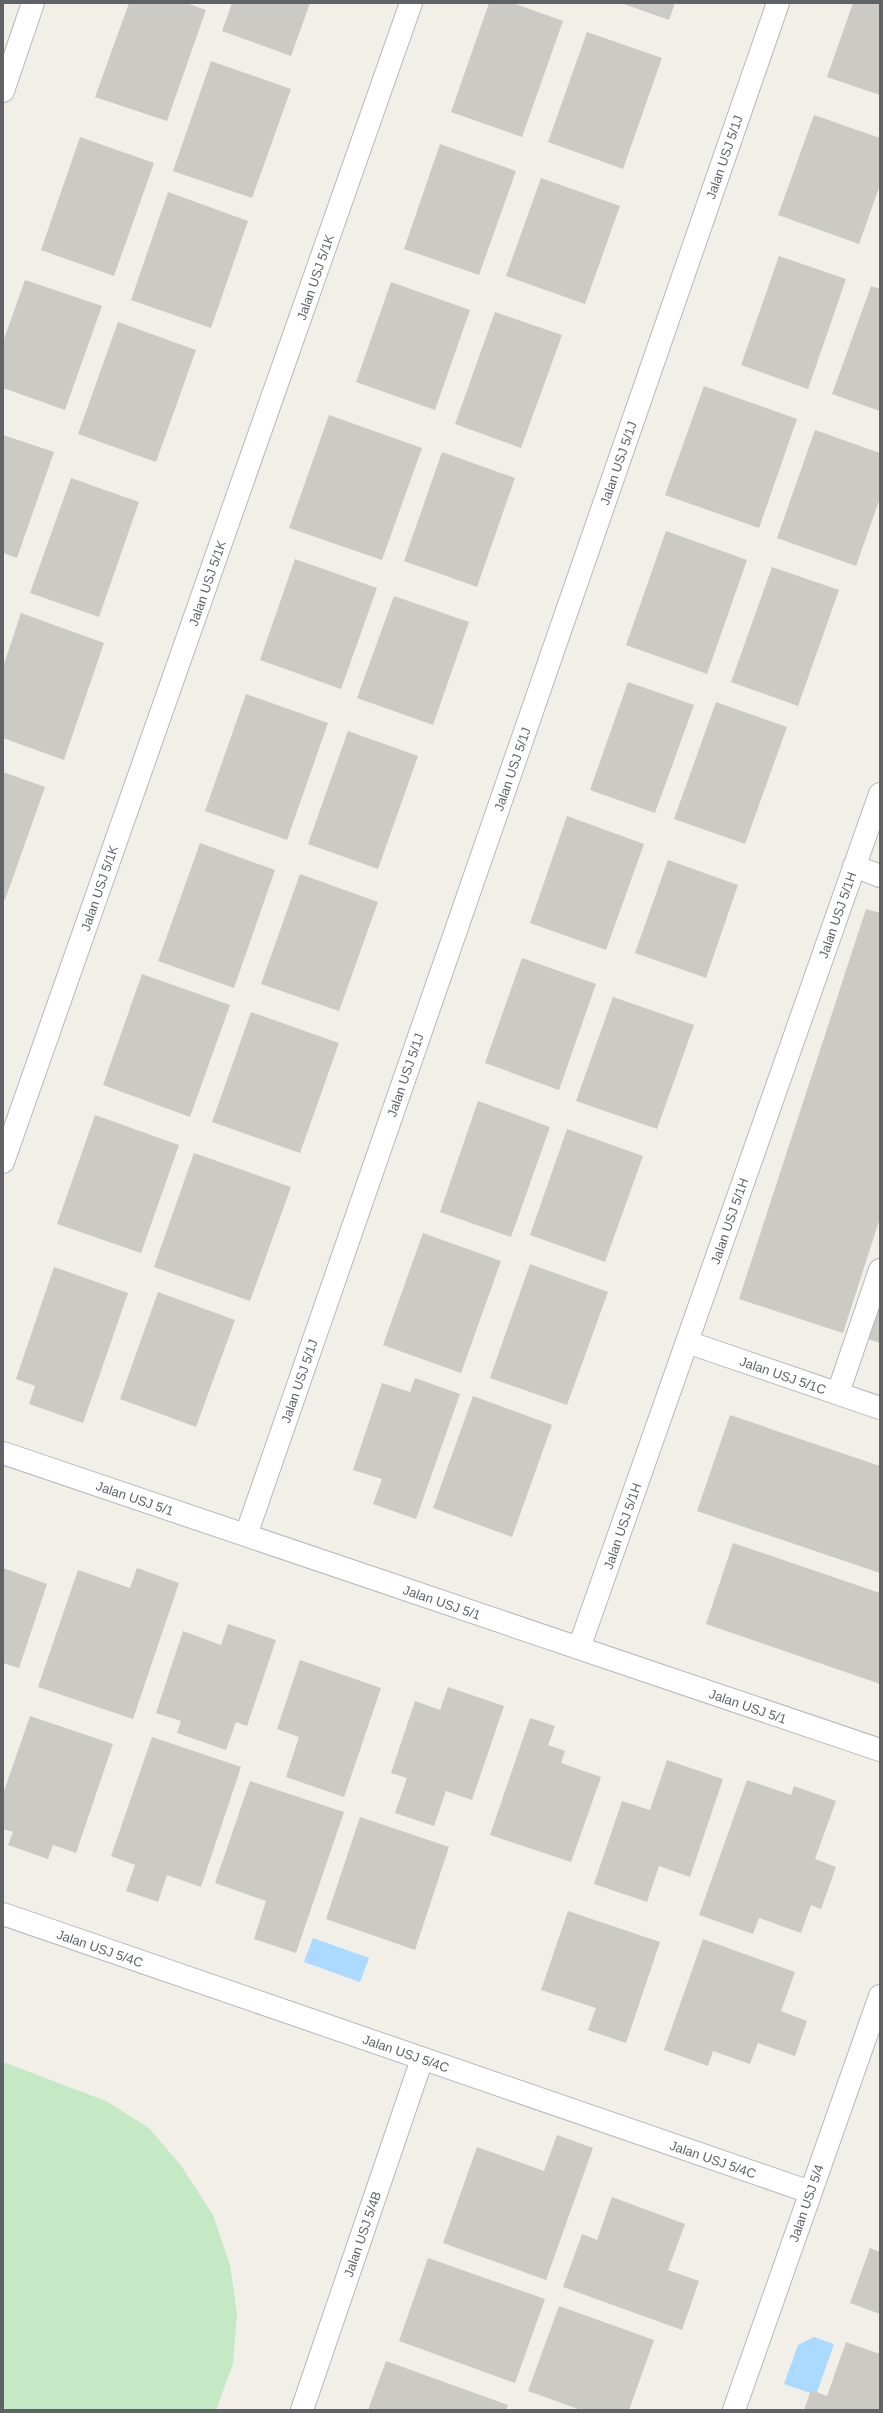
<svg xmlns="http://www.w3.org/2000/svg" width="883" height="2413" font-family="Helvetica,sans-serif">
	<rect width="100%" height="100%" fill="#f1efe8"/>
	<path fill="#c5e8c5" d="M3 2062 106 2101 149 2128 182 2167 213 2215 230 2265 237 2314 233 2364 216 2410H3Z"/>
	<path fill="#aadaff" d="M313 1938 369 1958 360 1982 304 1962Z
		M814 2337 834 2344 816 2395 784 2384 798 2345Z"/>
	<path fill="#cccac5" d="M129 3H186L206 10 167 121 95 97Z
		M232 3H310L291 56 222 31Z
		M489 3H513L563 21 522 137 451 112Z
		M621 3H675L669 20Z
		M853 3H880V95L827 77Z
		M587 32 662 58 623 169 548 142Z
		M211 61 291 89 252 198 173 171Z
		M814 115 880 138V185L859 244 778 215Z
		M80 137 154 163 114 276 41 250Z
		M440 144 516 171 479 275 404 249Z
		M541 178 620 206 585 304 506 276Z
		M168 192 248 221 211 328 131 300Z
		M779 256 846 279 808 389 741 365Z
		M25 280 102 306 65 410 3 388V342Z
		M391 282 470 310 435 410 356 382Z
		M871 286 880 289V411L832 394Z
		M495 312 562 335 521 448 455 424Z
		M118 322 196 350 156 462 78 434Z
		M704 386 797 419 759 528 665 495Z
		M329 415 422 448 382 560 289 528Z
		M815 430 880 453V498L856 566 777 538Z
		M3 435 54 452 17 558 3 553Z
		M442 452 515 478 477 587 404 561Z
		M71 478 139 502 99 617 30 593Z
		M666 531 747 560 707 674 626 645Z
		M295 559 377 588 341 689 260 660Z
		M772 567 839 590 798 706 731 682Z
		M394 596 469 622 433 725 357 698Z
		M21 613 104 643 64 760 3 738V667Z
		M628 682 694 705 655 813 590 790Z
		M246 694 328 723 287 840 205 811Z
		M716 702 787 727 745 844 674 819Z
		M348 731 418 756 378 869 308 844Z
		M3 772 45 787 5 900 3 899Z
		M567 816 644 844 606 950 530 923Z
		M200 843 275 870 234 988 158 961Z
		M668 860 738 885 706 978 635 953Z
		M300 874 378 902 339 1011 261 984Z
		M866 909 880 913V1218L843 1333 739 1299Z
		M522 958 596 984 559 1090 485 1063Z
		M142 974 230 1005 190 1117 103 1085Z
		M613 997 694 1025 657 1129 576 1101Z
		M251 1012 339 1043 300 1153 212 1122Z
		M478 1101 550 1127 511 1237 440 1212Z
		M95 1115 179 1145 141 1253 57 1224Z
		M567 1129 643 1156 605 1262 530 1235Z
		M194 1153 291 1187 250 1301 154 1267Z
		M423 1233 501 1261 461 1373 383 1345Z
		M530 1264 608 1292 567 1405 490 1378Z
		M54 1267 128 1293 83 1423 29 1404 35 1386 16 1379Z
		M880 1275V1343L859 1336Z
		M158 1292 235 1320 196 1427 120 1399Z
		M415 1378 460 1394 416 1519 373 1504 382 1479 353 1470 382 1383 410 1392Z
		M473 1396 552 1425 512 1537 433 1508Z
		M730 1415 880 1466V1573L697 1511Z
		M733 1543 880 1593V1684L706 1624Z
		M3 1568 47 1584 19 1668 3 1663Z
		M137 1568 179 1583 133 1719 38 1687 78 1570 130 1588Z
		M228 1624 276 1640 247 1726 236 1722 226 1750 177 1733 181 1721 156 1713 183 1631 221 1645Z
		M300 1660 381 1688 344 1797 286 1777 299 1737 277 1729Z
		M448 1687 504 1706 472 1800 446 1791 434 1826 395 1813 407 1778 391 1773 415 1701 440 1710Z
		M30 1716 113 1744 76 1853 53 1845 48 1859 8 1845 13 1832 3 1829V1794Z
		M530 1718 555 1726 548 1745 565 1751 561 1763 601 1777 571 1862 490 1835Z
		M152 1737 241 1767 201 1887 167 1875 158 1902 126 1891 135 1865 111 1856Z
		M667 1760 723 1779 690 1877 659 1866 647 1902 594 1884 622 1801 650 1810Z
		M747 1780 791 1795 794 1786 836 1801 815 1859 836 1867 821 1909 811 1905 801 1933 759 1918 753 1934 699 1915Z
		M250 1781 344 1812 296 1953 254 1939 266 1901 215 1883Z
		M360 1817 449 1847 415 1950 326 1919Z
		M568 1911 660 1942 626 2043 588 2030 596 2008 541 1990Z
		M703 1939 795 1972 781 2011 807 2021 795 2056 758 2043 750 2064 713 2051 708 2066 664 2050Z
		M557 2135 593 2148 546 2280 443 2243 477 2147 544 2171Z
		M612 2197 685 2224 668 2270 699 2281 682 2330 563 2287 582 2234 597 2240Z
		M870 2248 880 2252V2314L850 2303Z
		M428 2258 545 2299 515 2383 399 2341Z
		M559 2306 654 2340 629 2410H581L528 2391Z
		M846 2342 880 2354V2410H804L811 2390 827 2396Z
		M386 2361 508 2405 506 2410H368Z"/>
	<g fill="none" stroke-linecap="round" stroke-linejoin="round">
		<defs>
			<path id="minor" d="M3 91 33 3
				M854 866 880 876
				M3 1162 411 3
				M687 1342 880 1408
				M838 1393 880 1270
				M3 1453 880 1750
				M246 1535 778 3
				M579 1648 880 794
				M3 1914 810 2192
				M302 2410 422 2059
				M734 2410 880 1996"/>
		</defs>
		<use href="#minor" stroke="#b5b8bc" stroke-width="24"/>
		<use href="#minor" stroke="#fff" stroke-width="22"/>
	</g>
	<g text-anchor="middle" stroke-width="3" stroke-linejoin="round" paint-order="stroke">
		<g font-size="13" fill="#5f6368" stroke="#fff">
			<text transform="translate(724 157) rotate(-71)" y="5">Jalan USJ 5/1J</text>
			<text transform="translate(315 277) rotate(-71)" y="5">Jalan USJ 5/1K</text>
			<text transform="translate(618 463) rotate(-71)" y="5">Jalan USJ 5/1J</text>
			<text transform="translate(207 583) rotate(-71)" y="5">Jalan USJ 5/1K</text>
			<text transform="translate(512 769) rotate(-71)" y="5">Jalan USJ 5/1J</text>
			<text transform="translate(99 888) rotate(-71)" y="5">Jalan USJ 5/1K</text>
			<text transform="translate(837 915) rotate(-71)" y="5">Jalan USJ 5/1H</text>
			<text transform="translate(405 1075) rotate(-71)" y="5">Jalan USJ 5/1J</text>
			<text transform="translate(729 1221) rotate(-71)" y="5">Jalan USJ 5/1H</text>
			<text transform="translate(783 1375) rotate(19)" y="5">Jalan USJ 5/1C</text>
			<text transform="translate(299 1381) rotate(-71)" y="5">Jalan USJ 5/1J</text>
			<text transform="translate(135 1498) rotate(19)" y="5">Jalan USJ 5/1</text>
			<text transform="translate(622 1526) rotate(-71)" y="5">Jalan USJ 5/1H</text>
			<text transform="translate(442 1602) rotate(19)" y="5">Jalan USJ 5/1</text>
			<text transform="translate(748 1706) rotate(19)" y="5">Jalan USJ 5/1</text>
			<text transform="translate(100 1948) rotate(19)" y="5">Jalan USJ 5/4C</text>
			<text transform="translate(406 2053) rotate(19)" y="5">Jalan USJ 5/4C</text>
			<text transform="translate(713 2159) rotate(19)" y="5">Jalan USJ 5/4C</text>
			<text transform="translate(806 2203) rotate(-71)" y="5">Jalan USJ 5/4</text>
			<text transform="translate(362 2234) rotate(-71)" y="5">Jalan USJ 5/4B</text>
		</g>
	</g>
	<rect width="883" height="2413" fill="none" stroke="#5f6368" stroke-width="8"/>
</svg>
